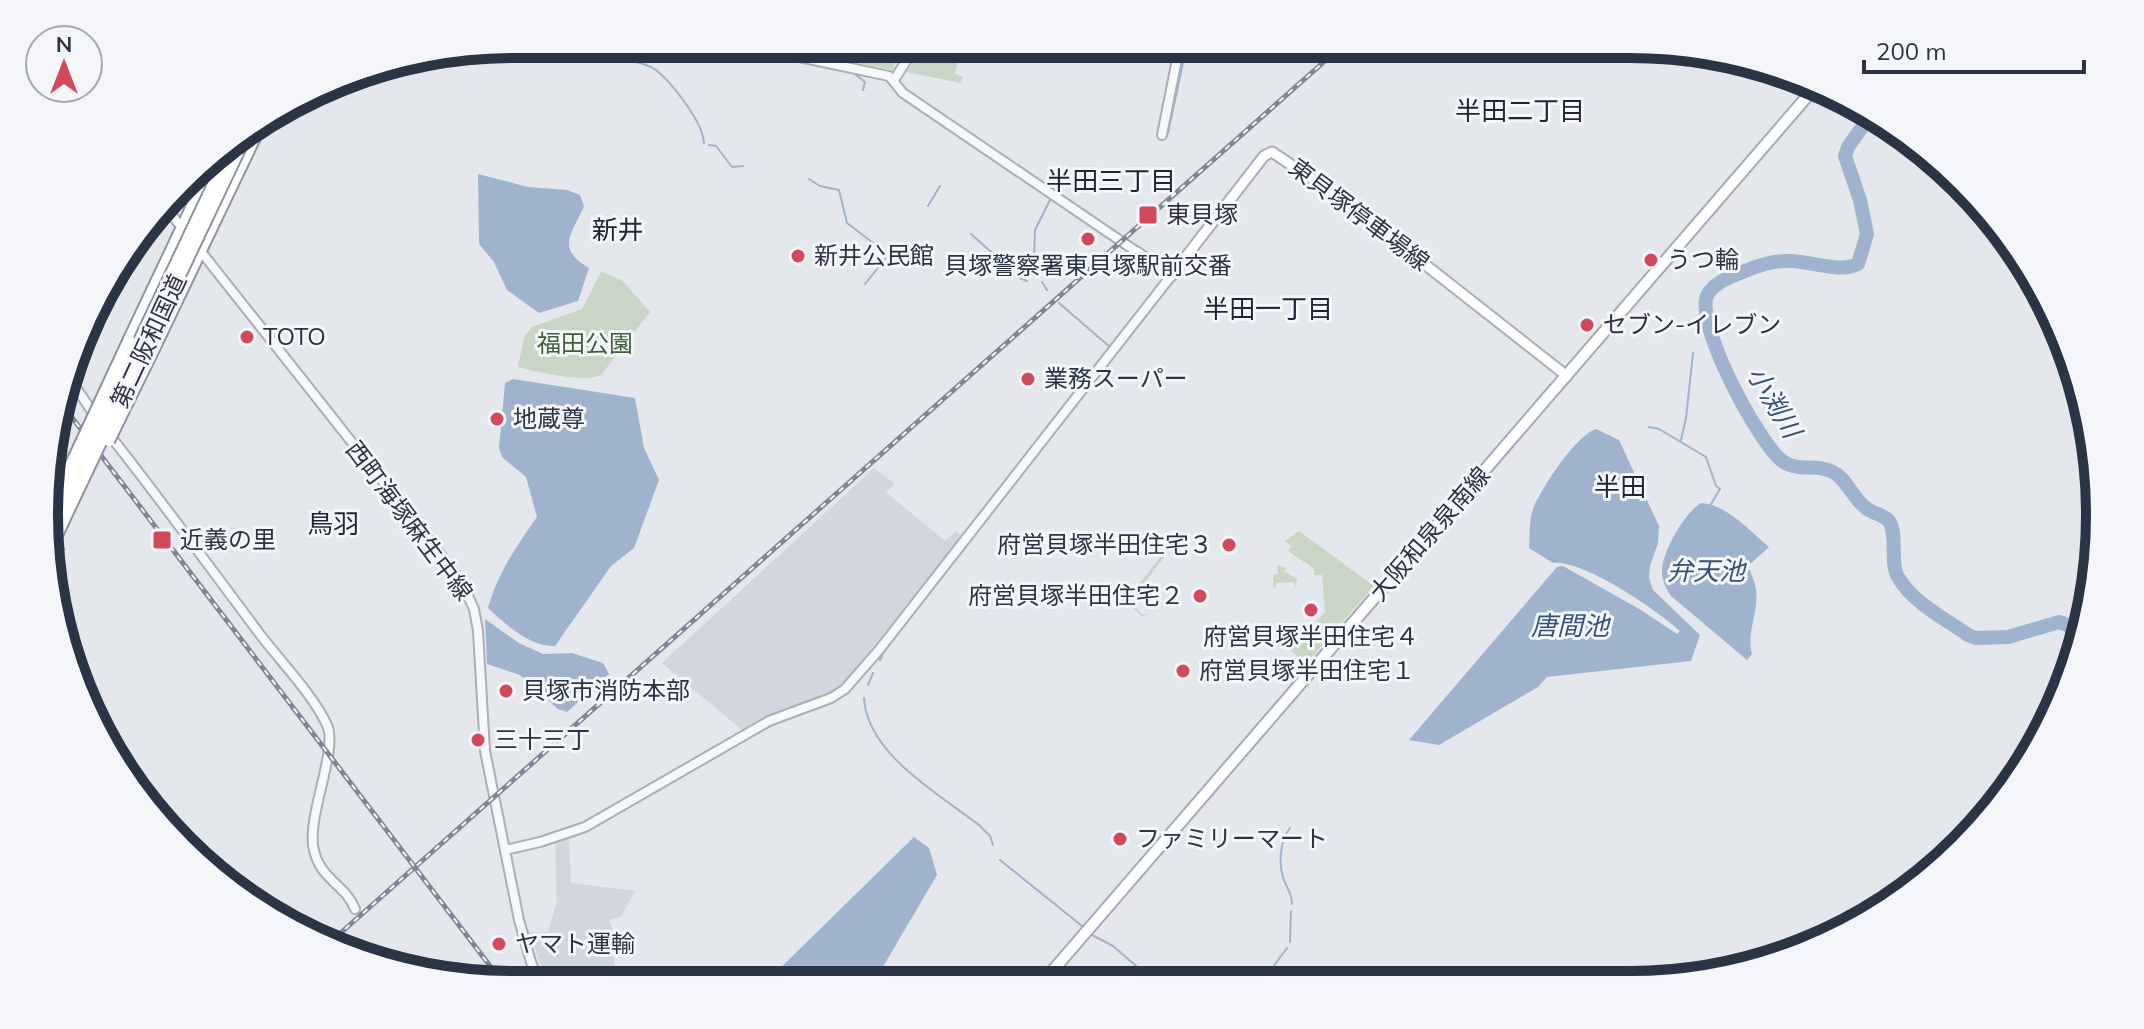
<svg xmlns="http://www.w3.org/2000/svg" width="2144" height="1029" font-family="Mulish,'Noto Sans JP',sans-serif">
	<rect width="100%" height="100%" fill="#e4e7ec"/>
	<path fill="#d2d6de" d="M874 468 895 484 886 492 945 541 956 531 961 537 841 687 818 698 770 715 743 731 662 663Z
		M569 838 571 883 635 891 621 917 609 920 615 938 614 964 618 973 568 983 559 974 543 972 529 932H548L557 901 555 842Z"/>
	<path fill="#c9d6c5" d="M862 44H899L893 70 858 63Z
		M924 44H961L955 74 963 77 960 83 907 72Z
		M601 271 623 281 650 312 601 375C585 383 536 372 518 367L524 337 532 327 582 309Z
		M1299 531 1374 586 1306 664 1289 649 1325 612 1322 575H1315L1313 568 1288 551 1291 546 1285 541Z
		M1175 538 1182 542 1176 541 1134 597 1137 600 1133 605 1143 615 1149 613 1142 617 1130 604V596Z
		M1277 565 1286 568 1284 571 1297 579 1296 587 1294 582 1276 583V588L1273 587V575L1278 574Z"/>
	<path fill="#9fb4cc" d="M478 174 528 187 567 190 580 195 584 206C572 234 555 248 589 268L578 301 539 313 507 290 494 262 479 244Z
		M513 379 635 398 644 448 659 480 634 548 611 566 555 646C530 647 506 625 488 608 497 575 517 545 537 517L526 477 502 457 499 448 505 383Z
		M1596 429 1619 440 1659 526 1658 543 1650 566 1649 578 1653 590 1700 635 1691 661 1547 677 1538 687 1439 745 1409 740 1557 567 1563 566 1641 610 1677 634 1680 631C1658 611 1583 559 1553 563L1529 548C1530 535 1529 521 1533 509 1541 489 1576 435 1596 429Z
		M1701 503C1726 504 1751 532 1769 547L1748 566C1751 573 1755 582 1756 590 1759 612 1746 633 1752 654L1747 660 1671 596C1666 588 1662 581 1662 571 1662 552 1685 512 1701 503Z
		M485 619 519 643 543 654 572 653 603 663 609 674 567 712 558 709 520 675 487 664Z
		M914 837 929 848 937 875 881 970 879 977 883 984H764Z"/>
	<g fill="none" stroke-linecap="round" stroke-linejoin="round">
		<path stroke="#9fb4cc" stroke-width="2" d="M585 44 584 50 595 61C608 56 644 61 656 70 672 83 703 122 704 143
			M855 74 865 82 863 90
			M1168 133 1187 44
			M709 145 716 146 732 167 743 166
			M809 179 820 186 839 190 847 223 885 252V259L865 284
			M928 206 940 186
			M971 234 1020 278 1027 281
			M1034 261 1035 230 1051 198
			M1042 282 1047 290
			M1059 303 1110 347
			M1649 427 1659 429 1706 457 1716 486 1720 489 1711 504
			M1681 440 1686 418 1693 353
			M880 660 885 649
			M868 685 873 673
			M864 698C867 754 939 794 979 825L990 836 993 845
			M1290 828C1280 841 1278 864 1284 880 1287 889 1292 893 1292 904
			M1000 860 1082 926
			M1092 935 1113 946 1156 983
			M1290 942 1291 911
			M433 969 477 971 485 967H496L530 977
			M1262 982 1287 948"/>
		<path stroke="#9fb4cc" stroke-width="14" d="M1868 119 1848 147 1845 156 1860 200 1867 234 1858 264C1840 273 1813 262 1792 261 1773 260 1757 266 1740 273 1728 277 1717 282 1709 292 1690 317 1758 441 1781 460 1797 473 1816 463 1833 472 1847 479 1853 499 1866 508 1872 513 1881 514 1887 519 1899 529 1889 563 1898 577 1913 603 1944 618 1968 635L1976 638 2008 637 2059 622 2068 625 2076 636"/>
		<defs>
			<path id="tertiary" d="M737 44 889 76 903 93 1137 252
				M894 80 917 44
				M1162 135 1180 44
				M166 208 183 229
				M199 249 441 555 462 583 474 609 478 631 485 751 519 920 531 962 540 985
				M71 380 95 416
				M108 433C161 500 211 569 262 637 283 664 313 695 327 725 338 749 309 811 313 845 318 880 345 883 355 909
				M505 850 540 842 585 827 769 721 831 698 845 689 879 650 1171 276"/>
			<path id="secondary" d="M1137 252 1171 276 1264 156 1272 152 1339 197 1567 376"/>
			<path id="primary" d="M1042 983 1817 85"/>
			<path id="trunk" d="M129 339 217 153
				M154 349 262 123"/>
		</defs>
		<use href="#tertiary" stroke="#a9aeb7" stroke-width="12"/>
		<use href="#secondary" stroke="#a9aeb7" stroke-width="13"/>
		<use href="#primary" stroke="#a3abb8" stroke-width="14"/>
		<use href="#trunk" stroke="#8b94a3" stroke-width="14"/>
		<use href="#tertiary" stroke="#f7f8fa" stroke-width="8"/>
		<use href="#secondary" stroke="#fff" stroke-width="9"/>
		<use href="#primary" stroke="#fff" stroke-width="10"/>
		<use href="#trunk" stroke="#fff" stroke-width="10"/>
		<defs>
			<path id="rail" d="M61 403 503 983
				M327 945 1344 44"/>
		</defs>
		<use href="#rail" stroke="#7d8696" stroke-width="5"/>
		<use href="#rail" stroke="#f4f6f9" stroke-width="2" stroke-dasharray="6" stroke-linecap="butt"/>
		<defs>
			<path id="trunk-bridge" d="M109 441 154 349
				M50 509 129 339
				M50 529 235 138
				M49 552 249 130
				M48 567 59 545"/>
		</defs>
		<use href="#trunk-bridge" stroke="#8b94a3" stroke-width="14" stroke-linecap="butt"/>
		<use href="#trunk-bridge" stroke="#fff" stroke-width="10"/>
	</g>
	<g fill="#d1495b" stroke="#f4f6f9" stroke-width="3">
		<rect x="1138" y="205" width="20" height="20" rx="4"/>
		<circle cx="1088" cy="239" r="8"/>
		<circle cx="798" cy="256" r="8"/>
		<circle cx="1651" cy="260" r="8"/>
		<circle cx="1587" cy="325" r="8"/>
		<circle cx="247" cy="337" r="8"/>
		<circle cx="1028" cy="379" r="8"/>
		<circle cx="497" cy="419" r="8"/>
		<rect x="152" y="530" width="20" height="20" rx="4"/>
		<circle cx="1229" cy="545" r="8"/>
		<circle cx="1200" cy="596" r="8"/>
		<circle cx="1311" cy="610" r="8"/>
		<circle cx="1183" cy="671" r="8"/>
		<circle cx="506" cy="691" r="8"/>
		<circle cx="478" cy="740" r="8"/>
		<circle cx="1120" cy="839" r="8"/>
		<circle cx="499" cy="944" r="8"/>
	</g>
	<g text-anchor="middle" stroke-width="6" stroke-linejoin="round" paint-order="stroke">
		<g font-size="24" fill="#2b3445" stroke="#f4f6f9" text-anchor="start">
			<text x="1166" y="223">東貝塚</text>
			<text x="814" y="264">新井公民館</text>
			<text x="1667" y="268">うつ輪</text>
			<text x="1088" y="274" text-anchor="middle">貝塚警察署東貝塚駅前交番</text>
			<text x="1603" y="333">セブン-イレブン</text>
			<text x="263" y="345">TOTO</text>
			<text x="1044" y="387">業務スーパー</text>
			<text x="513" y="427">地蔵尊</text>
			<text x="180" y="548">近義の里</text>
			<text x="1213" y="553" text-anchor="end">府営貝塚半田住宅３</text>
			<text x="1184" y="604" text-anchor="end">府営貝塚半田住宅２</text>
			<text x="1311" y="645" text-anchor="middle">府営貝塚半田住宅４</text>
			<text x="1199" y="679">府営貝塚半田住宅１</text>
			<text x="522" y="699">貝塚市消防本部</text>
			<text x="494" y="748">三十三丁</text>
			<text x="1136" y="847">ファミリーマート</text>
			<text x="515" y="952">ヤマト運輸</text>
		</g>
		<g font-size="24" fill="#2b3445" stroke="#f4f6f9">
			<text transform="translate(1359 215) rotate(37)" y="8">東貝塚停車場線</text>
			<text transform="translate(149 341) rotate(-65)" y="8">第二阪和国道</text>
			<text transform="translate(409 521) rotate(53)" y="8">西町海塚麻生中線</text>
			<text transform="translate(1430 534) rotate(-49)" y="8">大阪和泉泉南線</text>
		</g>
		<g font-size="24" fill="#3f6138" stroke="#f4f6f9">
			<text x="585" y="352">福田公園</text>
		</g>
		<g font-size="26" fill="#1d2536" stroke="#f4f6f9">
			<text x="1520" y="120">半田二丁目</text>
			<text x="1111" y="190">半田三丁目</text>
			<text x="618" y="239">新井</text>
			<text x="1268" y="318">半田一丁目</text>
			<text x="1620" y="496">半田</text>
			<text x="333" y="533">鳥羽</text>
		</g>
		<g font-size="26" font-style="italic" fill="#34527a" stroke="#f4f6f9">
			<text transform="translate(1774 402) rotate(59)" y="9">小渕川</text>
			<text x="1706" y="580">弁天池</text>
			<text x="1570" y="635">唐間池</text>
		</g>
	</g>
	<path d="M0 0H2144V1029H0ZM514 58H1630A456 456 0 0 1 2086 514V515A456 456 0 0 1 1630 971H514A456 456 0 0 1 58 515V514A456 456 0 0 1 514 58Z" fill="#f4f6f9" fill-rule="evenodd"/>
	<path fill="none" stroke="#2b3445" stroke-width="10" d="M514 58H1630A456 456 0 0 1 2086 514V515A456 456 0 0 1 1630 971H514A456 456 0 0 1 58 515V514A456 456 0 0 1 514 58Z"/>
	<g transform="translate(64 64)"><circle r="38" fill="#f4f6f9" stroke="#a4a8b1" stroke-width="2"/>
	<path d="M0-6L14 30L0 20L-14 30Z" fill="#d1495b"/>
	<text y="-12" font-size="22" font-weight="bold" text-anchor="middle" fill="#2b3445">N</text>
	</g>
	<path d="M1864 60v12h220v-12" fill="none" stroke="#2b3445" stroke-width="4"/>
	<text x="1876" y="60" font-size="24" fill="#2b3445" stroke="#f4f6f9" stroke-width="6" paint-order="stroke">200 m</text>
</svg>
